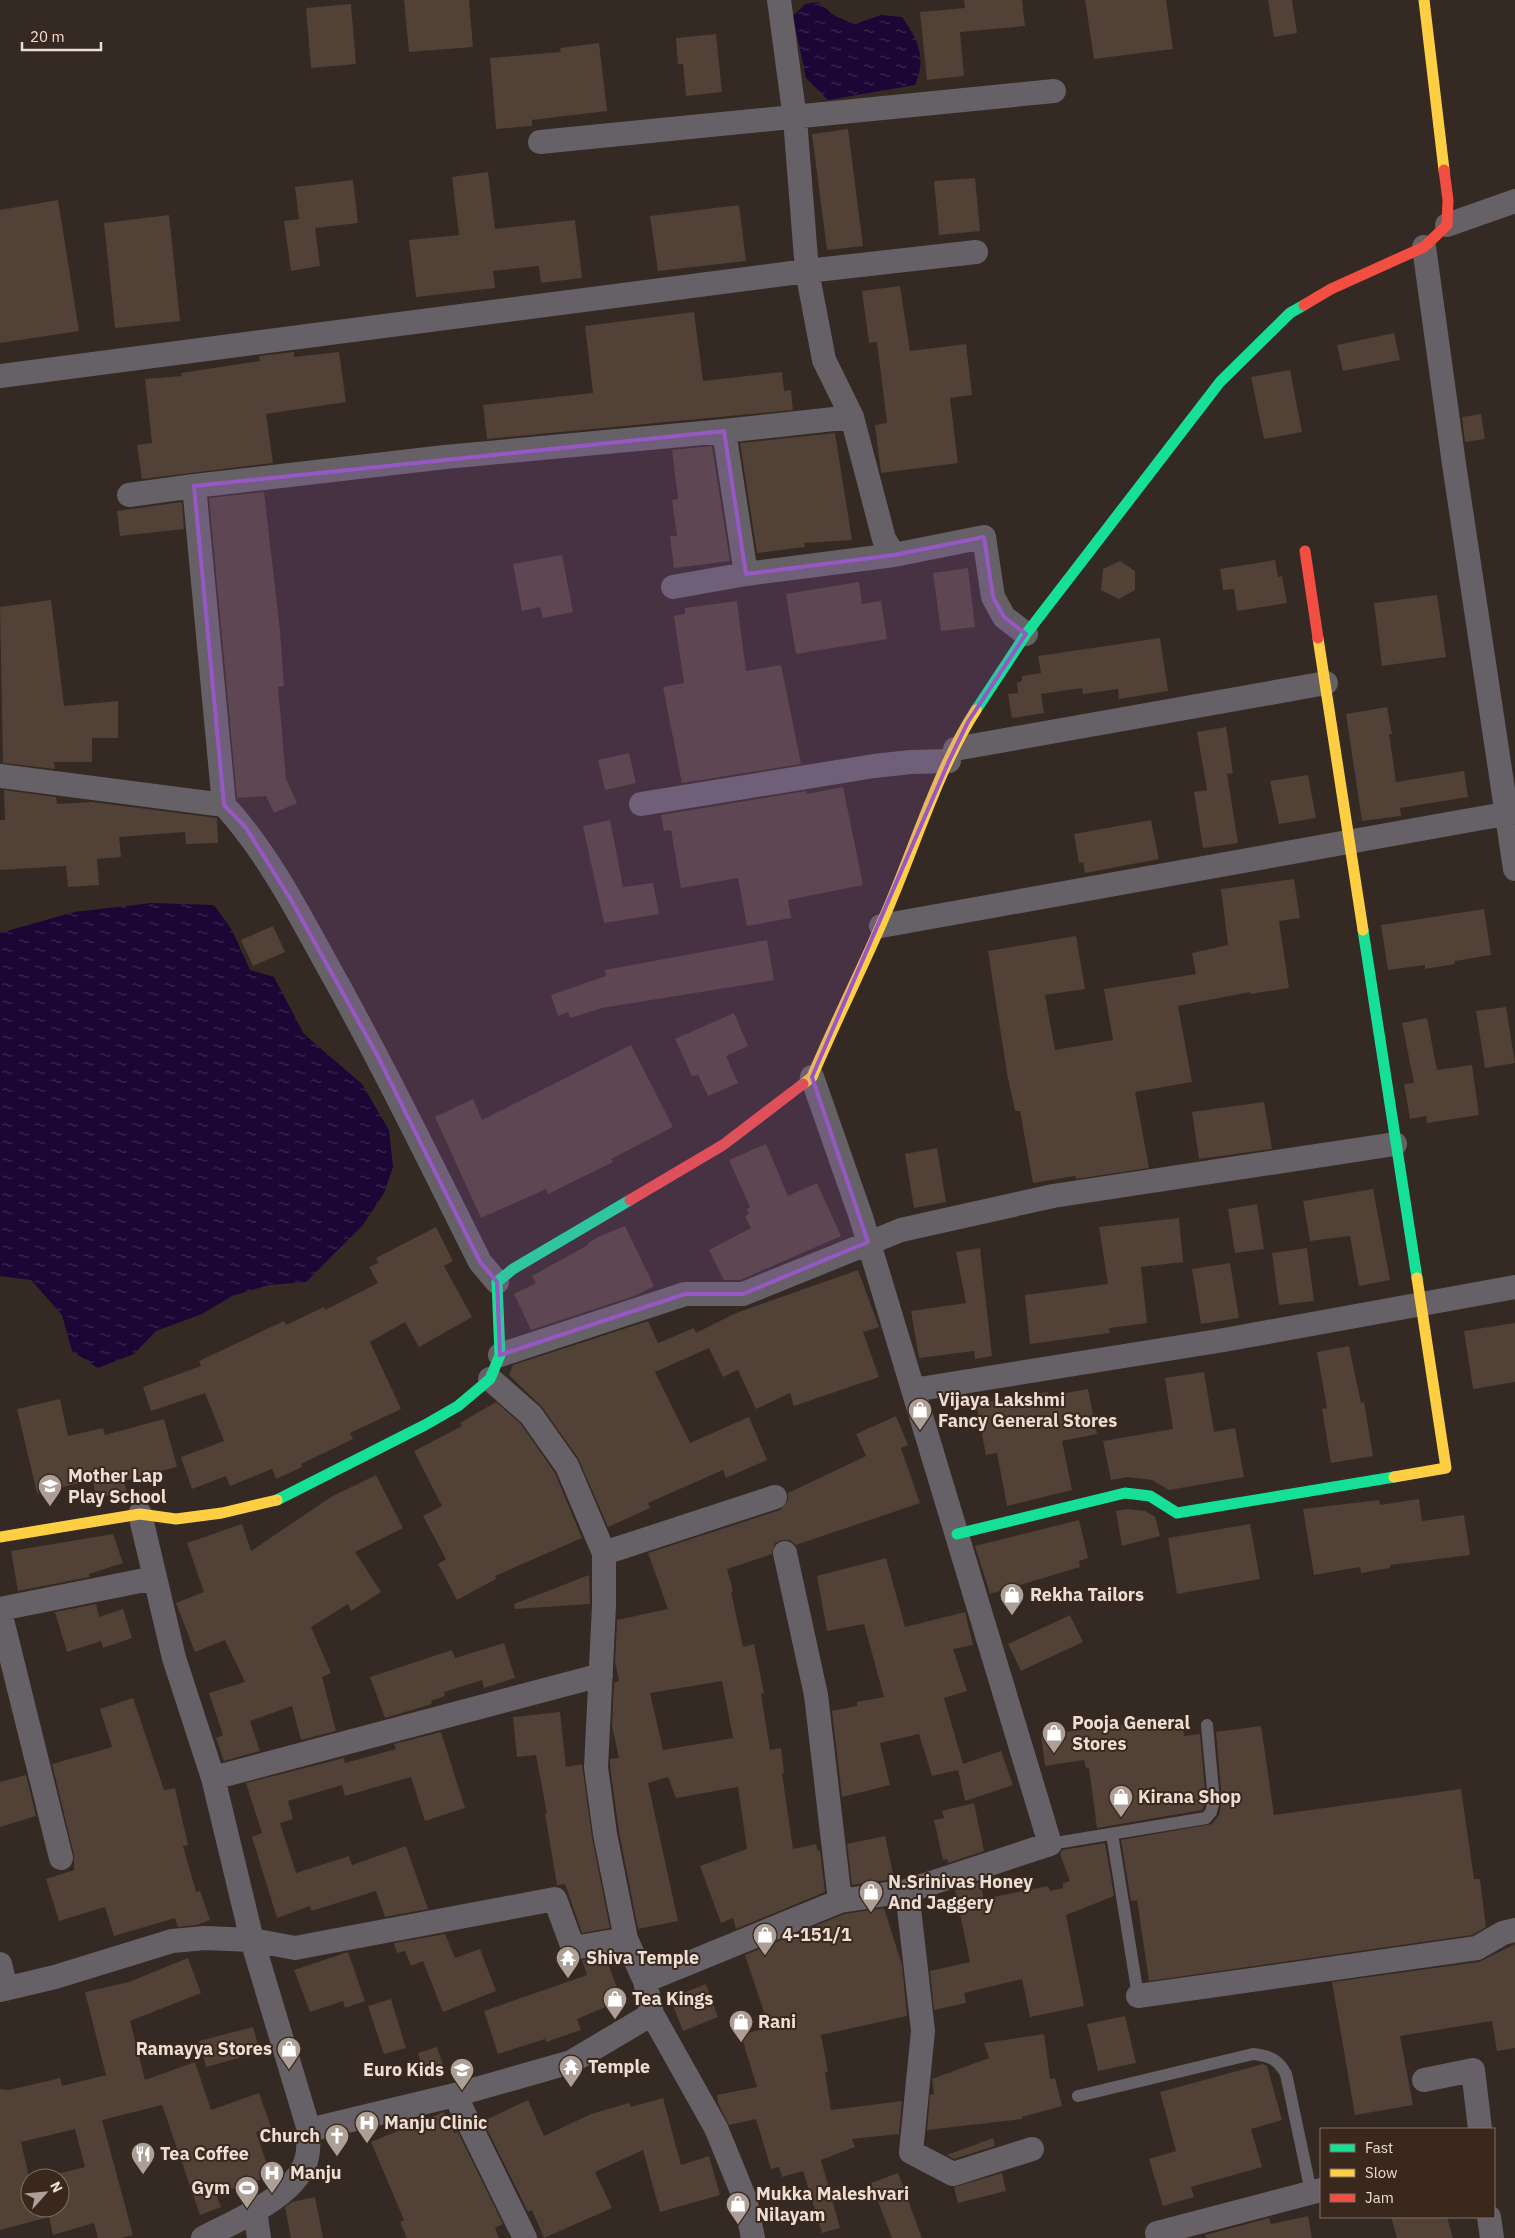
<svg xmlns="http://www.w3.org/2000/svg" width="1515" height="2238" font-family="'IBM Plex Sans',sans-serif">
	<defs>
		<pattern id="water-ripples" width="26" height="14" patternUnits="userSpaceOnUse" patternTransform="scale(1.25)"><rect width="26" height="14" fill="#1b0636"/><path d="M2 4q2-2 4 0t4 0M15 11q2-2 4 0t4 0" fill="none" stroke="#3c2a52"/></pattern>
	</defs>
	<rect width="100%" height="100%" fill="#342923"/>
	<path fill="url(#water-ripples)" d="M818 2 835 16 855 24 881 15 902 17C918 40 927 58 915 85L828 100 806 78 793 16 805 4Z
		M152 903 214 905 232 930 250 970 274 977 304 1034 362 1084 389 1130 393 1167 384 1193 363 1225 306 1282 269 1285 232 1296 202 1314 156 1331 134 1354 98 1368 72 1351 62 1315 31 1280 0 1276V933L74 912Z"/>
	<path fill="#514136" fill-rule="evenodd" d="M404 0H469L473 47 409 52Z
		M964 0H1022L1025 26 960 32 964 76 927 80 920 12 965 8Z
		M1085 0H1166L1173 49 1094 59Z
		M1268 0H1292L1297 33 1274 37Z
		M351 4 356 64 311 68 306 8Z
		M716 34 722 92 686 96 683 64H678L676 38Z
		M599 43 607 111 532 120V126L496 129 490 58 561 52 560 48Z
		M848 129 863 246 827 250 812 134Z
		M488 172 495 229 575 220 582 278 541 283 539 266 493 271 495 288 416 297 409 240 459 235 452 177Z
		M975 178 980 231 939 235 934 181Z
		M353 180 358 223 315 228 320 266 291 271 284 221 299 219 295 187Z
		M58 200 79 331 0 343V210Z
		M739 205 746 261 658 271 650 216Z
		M169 215 180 321 115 328 104 223Z
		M900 286 910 351 966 344 972 395 950 398 958 463 881 473 875 425 887 423 877 342 869 343 862 291Z
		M694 312 703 381 782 372 784 391 791 390 793 410 487 439 483 405 593 393 585 326Z
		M1394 333 1400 360 1343 371 1337 345Z
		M294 352V357L339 352 346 402 266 414 273 463 142 479 137 445 152 443 145 379 182 376 181 373 260 361 259 356Z
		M1290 370 1302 432 1264 439 1251 377Z
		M1481 414 1485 439 1465 442 1462 417Z
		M835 433 852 540 804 543 805 547 757 553 740 443Z
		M712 446 730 561 674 568 670 536H677L672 500 678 499 672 450Z
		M264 492 280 631 284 686 278 687 286 779 297 803 274 813 266 796 237 798 209 498Z
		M182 502 184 529 120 536 117 511Z
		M562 555 573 612 543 618 540 607 522 611 513 564Z
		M1275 560 1278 577 1282 576 1287 603 1237 611 1234 589 1223 590 1220 569Z
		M1120 561 1135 571V590L1119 599 1101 590 1103 569Z
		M968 568 975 627 941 631 933 573Z
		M859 582 862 604 881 601 887 639 796 654 786 594Z
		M1437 595 1446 657 1382 666 1374 603Z
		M51 600 64 706 118 701V738H92V762H54L55 769 3 763 0 607Z
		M737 601 746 671 781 665 801 764 682 783 663 687 684 683 674 616 685 614V608Z
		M1160 638 1168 691 1119 699 1118 689 1083 694 1082 688 1041 694 1044 713 1012 718 1008 694 1018 693 1017 683 1022 681V676L1041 673 1038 656Z
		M1387 707 1392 734H1389L1396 782 1464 771 1468 797 1400 808 1401 816 1362 821 1346 714Z
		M1226 727 1233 773 1227 774 1238 843 1203 848 1194 792 1207 790 1197 732Z
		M629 753 636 783 605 790 598 760Z
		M1308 775 1316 818 1279 824 1270 781Z
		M843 787 863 885 788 900 791 918 747 926 738 878 681 888 671 830 664 831 661 815 806 791 807 794Z
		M4 790 56 797 57 804 92 802 217 818 218 843 186 844 185 832 119 837 121 857 97 859 99 885 68 887 66 866 0 870V820H5Z
		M610 820 623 887 653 883 659 914 604 923 583 826Z
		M1151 820 1159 859 1085 873 1083 862 1079 863 1074 834Z
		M1294 879 1300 918 1279 921 1289 988 1250 994V992L1178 1006 1192 1082 1135 1092 1149 1168 1076 1179 1075 1176 1033 1183 1020 1111H1015L1007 1073 988 951 1076 936 1085 989 1045 995 1055 1050 1113 1040 1104 989 1196 974 1192 953 1228 945 1221 889Z
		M1484 909 1491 955 1455 961V964L1425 969V965L1388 970 1381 925Z
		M273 926 285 952 253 966 241 940Z
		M767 940 774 980 602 1008 570 1018 568 1012 558 1016 551 995 606 976 605 970Z
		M1506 1007 1515 1063 1485 1068 1476 1011Z
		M734 1013 748 1046 726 1056 738 1083 708 1096 698 1075 692 1076 675 1039Z
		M1427 1018 1437 1070 1472 1065 1479 1115 1427 1123 1426 1116 1410 1119 1404 1084 1414 1083 1402 1023Z
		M631 1045 673 1127 611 1159 613 1162 548 1194 546 1189 481 1218 435 1117 473 1099 482 1120Z
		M1264 1102 1272 1149 1199 1159 1192 1112Z
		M766 1144 788 1196 817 1183 841 1236 740 1280H724L709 1250 751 1228 745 1216 749 1214 747 1209 750 1207 729 1160Z
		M937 1148 946 1202 914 1208 905 1154Z
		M1373 1189 1390 1280 1359 1286 1350 1236 1310 1241 1303 1201Z
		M1257 1204 1264 1249 1235 1253 1228 1209Z
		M1179 1218 1183 1262 1141 1267 1147 1323 1109 1328 1110 1333 1030 1344 1025 1295 1108 1284 1099 1227Z
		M625 1226 654 1286 637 1295 531 1330 514 1294 536 1283 532 1276 588 1245 587 1244 598 1237Z
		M436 1227 453 1261 444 1266 472 1317 419 1347 405 1322 370 1342 401 1409 350 1433 353 1439 301 1464 302 1467 276 1479 272 1469 230 1486 226 1476 192 1489 181 1457 224 1441 205 1393 151 1411 143 1387 201 1366 199 1361 284 1321 286 1325 324 1307 325 1310 378 1283 369 1267 378 1263 376 1258Z
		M980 1248 992 1356 975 1359 974 1351 919 1358 911 1311 966 1303 956 1252Z
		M1307 1248 1314 1301 1279 1305 1272 1253Z
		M1230 1263 1239 1318 1201 1324 1192 1269Z
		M858 1270 879 1327 863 1332 879 1377 794 1406 790 1393 756 1409 738 1370 723 1377 709 1348 655 1372 690 1443 749 1417 767 1460 726 1478 723 1470 648 1503 650 1508 608 1527 578 1458 542 1407 509 1375 513 1365 648 1321 658 1343 694 1328 696 1333 736 1313Z
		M1515 1323V1382L1473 1389 1464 1331Z
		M1349 1346 1361 1403 1364 1402 1373 1456 1331 1463 1322 1409 1327 1408 1317 1352Z
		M1204 1372 1214 1432 1235 1428 1244 1477 1169 1490 1152 1480 1127 1477 1111 1480 1103 1441 1173 1429 1165 1378Z
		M1088 1389 1097 1434 1062 1441 1072 1490 1007 1506 997 1453 986 1455 976 1404 1048 1392 1049 1396Z
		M60 1399 68 1436 103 1428 105 1435 164 1419 177 1467 124 1481 127 1492 96 1498 93 1480 37 1493 17 1409Z
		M496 1402 521 1424 555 1473 582 1538 495 1576 496 1579 457 1600 438 1564 446 1559 423 1516 442 1506 414 1451 462 1426 460 1423Z
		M896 1416 908 1445 901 1448 920 1503 796 1545 790 1540H782L775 1543 772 1554 727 1569 733 1591 731 1592 743 1647 754 1644 764 1693 761 1694 770 1750 781 1748 784 1773H782L793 1849 816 1844 818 1851 820 1850 825 1892 736 1929 733 1918 721 1923 700 1866 747 1849 738 1787 676 1798 668 1777 648 1783 678 1921 638 1929 619 1832 610 1766V1759L619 1758 612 1726 614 1683 619 1681 615 1662 617 1620 668 1609 648 1553 780 1510 788 1500V1493L866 1456 856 1434ZM722 1681 733 1738 663 1750 650 1693Z
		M376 1475 403 1528 355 1552 381 1592 351 1611 348 1604 311 1627 331 1673 322 1677 336 1731 301 1740 292 1706 250 1721 260 1751 224 1761 216 1738 223 1735 209 1693 245 1682 225 1640 195 1652 176 1603 204 1592 187 1543 242 1524 251 1551 331 1497Z
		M1419 1499 1422 1521 1464 1515 1470 1555 1390 1565V1568L1361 1573 1360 1567 1314 1575 1303 1509 1379 1500 1380 1505Z
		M1126 1509 1145 1511 1155 1517 1160 1536 1122 1546 1116 1511Z
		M1079 1520 1088 1558 1079 1561 1080 1567 990 1594 975 1546Z
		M1250 1524 1260 1579 1177 1594 1168 1538Z
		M113 1534 123 1563 89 1574V1577L18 1591 11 1551Z
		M886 1558 905 1627 965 1612 973 1645 953 1649 967 1691 944 1698 963 1764 1001 1751 1013 1785 965 1801 958 1770 932 1776 919 1734 880 1743 890 1785 842 1797 832 1711 857 1706V1702L884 1697 864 1624 827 1631 817 1576Z
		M589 1575 590 1604 515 1609 514 1604Z
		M96 1604 99 1617 123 1609 132 1638 103 1648 101 1641 67 1652 55 1612Z
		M1070 1615 1083 1642 1021 1671 1008 1644Z
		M504 1643 515 1678 484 1688 482 1680 444 1692 445 1696 431 1701 432 1704 385 1718 370 1677 452 1650 455 1658Z
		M133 1698 164 1790 175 1788 188 1845 183 1846 196 1892 200 1891 210 1920 196 1925 178 1927 175 1918 114 1936 105 1907 59 1921 46 1879 74 1870V1855L52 1764 112 1747 100 1709Z
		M560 1712 566 1767 582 1764 592 1837 610 1928 582 1933 565 1884 557 1885 545 1814H547L536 1755 517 1757 513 1717Z
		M1182 1717 1184 1736 1200 1734 1206 1800 1202 1810 1097 1828 1089 1768H1086L1084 1760 1045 1766 1041 1735Z
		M1261 1726 1274 1815 1461 1789 1474 1879H1480L1486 1927 1472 1935 1149 1981 1137 1900 1131 1901 1121 1840 1212 1824 1219 1815 1222 1801 1216 1732Z
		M441 1732 465 1808 425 1821 411 1777 345 1796 342 1785 288 1801 293 1819 280 1823 296 1873 349 1856 352 1865 406 1846 428 1909 385 1917 376 1891 311 1911 310 1906 277 1918 252 1837 262 1833 246 1783 344 1758 345 1763 396 1749 394 1744Z
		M26 1775 36 1816 0 1827V1782Z
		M974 1803 984 1851 948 1863 947 1859 943 1860 934 1820 944 1818 942 1811Z
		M885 1836 894 1879 852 1885 847 1844Z
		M1105 1843 1114 1896 1066 1915 1084 2006 1030 2017 1022 1979 964 1993 966 2003 934 2010 930 1971 970 1962 955 1890 980 1882 984 1899 1048 1886 1050 1891 1063 1888V1883L1070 1881 1060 1854 1062 1850Z
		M884 1908 902 1965 907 2016 821 2035 828 2072H825L831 2110 902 2101 899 2134 852 2139 855 2147 821 2160 840 2228 822 2233 803 2171 782 2177 779 2167 771 2169 756 2119 729 2125 718 2103 717 2095 757 2087 741 2035 769 2027 745 1955 844 1914Z
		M445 1934 455 1958 480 1949 496 1991 443 2012 423 1961 411 1966 405 1951 397 1953 394 1943Z
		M1515 1944V2048L1497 2051 1492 2021 1400 2036 1413 2105 1355 2115 1332 1982 1479 1962Z
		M348 1952 365 2001 345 2008 343 2001 310 2012 294 1970Z
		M605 1956 622 2000 577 2019 581 2030 546 2042 545 2039 498 2054 484 2011 587 1975 582 1960Z
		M188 1958 201 1993 130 2021 145 2080 195 2062 211 2110 259 2093 271 2127 256 2132 271 2176 216 2194 221 2207 200 2215 162 2105 102 2120 133 2235 122 2238H98L94 2223 53 2235 49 2217 0 2230V2089L9 2090 60 2078 62 2086 106 2075 85 1992 129 1982ZM75 2129 85 2167 42 2178H60V2208H30V2181L21 2142Z
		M706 1984 718 2017 683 2031 670 1998Z
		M391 1999 406 2048 384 2054 368 2006Z
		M1125 2016 1136 2063 1098 2071 1087 2024Z
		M253 2027 260 2052 206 2067 199 2041Z
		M1044 2034 1050 2079 1055 2078 1062 2106 1022 2117V2119L927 2130 930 2095 934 2094 932 2079 989 2058 984 2043Z
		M437 2047 445 2071 425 2077 418 2053Z
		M1263 2064 1267 2066 1282 2120 1251 2129 1262 2167 1191 2187 1194 2197 1163 2206 1149 2159 1176 2151 1160 2092Z
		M663 2098 681 2165 709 2156 720 2195 660 2212 643 2150 595 2172 612 2208 544 2238 532 2210 528 2212 483 2121 528 2100 544 2136 591 2114 629 2103 631 2107Z
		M444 2112 454 2133 458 2132 503 2224 495 2228 499 2238H407L400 2222 404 2220 371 2142Z
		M993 2138 995 2146 954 2159 947 2155Z
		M898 2173 922 2238H892L871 2183Z
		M1002 2173 1006 2191 958 2203 954 2187Z
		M315 2197 323 2238H291L285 2207 292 2202Z
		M1308 2216 1312 2238H1206L1205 2235 1269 2218 1271 2224Z
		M1391 2217H1447L1453 2238H1397Z"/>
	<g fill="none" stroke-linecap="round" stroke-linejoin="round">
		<path stroke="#666166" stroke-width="12" d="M1112 1834 1138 1996
			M1050 1844 1206 1818 1211 1812 1214 1801 1207 1725
			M1078 2096 1253 2054C1270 2056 1278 2059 1286 2074L1311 2192"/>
		<path stroke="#666166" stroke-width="24" d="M779 0 795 119 807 271 824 360 852 417 884 539 894 555 984 537 993 597 1004 617 1026 634
			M540 142 1054 91
			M1447 225 1515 201
			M1424 247 1454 464 1515 869
			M0 376 807 271 976 252
			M724 431 852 417
			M194 486 445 457 724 431 746 574
			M129 495 194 486 224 805
			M673 587 746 574 894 555
			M955 749 1326 683
			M0 776 224 805C266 851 296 908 326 963 381 1061 430 1162 480 1262L497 1282
			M641 804 874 766 911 762 949 761
			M881 926 1515 812
			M500 1355 685 1294H743L901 1230 1053 1196 1395 1144
			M490 1379 531 1415 567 1466 604 1553V1606L596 1767 605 1834 626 1939 645 1981 652 2014 716 2128 745 2199 753 2238
			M913 1390 1224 1340 1515 1287
			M140 1514 174 1658 213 1778 252 1940 309 2130C308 2139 309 2149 307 2157 299 2195 235 2221 203 2238
			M604 1553 775 1497
			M785 1553 816 1695 840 1901
			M0 1609 155 1578
			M0 1612 61 1858
			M213 1778 601 1675
			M907 1891 923 2031 911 2152 953 2174 1032 2149
			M0 1964 6 1988
			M645 1981 840 1901 907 1891 1050 1844 861 1217 812 1077
			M0 1990 55 1977 172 1941 205 1938 252 1940 295 1948 555 1899 573 1948 626 1939
			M1138 1996 1477 1948 1503 1933 1515 1930
			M1424 2080 1473 2070 1480 2129
			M455 2095 525 2238
			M309 2130 455 2095 571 2062 652 2014
			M255 2210 259 2238
			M1489 2217 1492 2238
			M1157 2233 1321 2190"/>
		<path stroke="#16e098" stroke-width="11" d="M976 710 1026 634 1220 382 1290 313 1304 305
			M1363 930 1417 1278
			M277 1500 425 1425 458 1406 490 1379 500 1355 497 1282 513 1269 630 1200
			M957 1534 1125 1493 1150 1496 1177 1513 1394 1477"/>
		<path stroke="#ffcf43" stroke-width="11" d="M1424 0 1444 170
			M1318 638 1363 930
			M803 1084 812 1077C838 1015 869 956 894 894 918 836 942 762 976 710
			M1394 1477 1446 1468 1417 1278
			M0 1537 140 1514 176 1519 222 1513 277 1500"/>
		<path stroke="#f24e42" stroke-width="11" d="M1304 305 1331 289 1424 247 1447 225 1448 200 1444 170
			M1305 551 1318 638
			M630 1200 723 1145 803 1084"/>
	</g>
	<path fill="#9758c5" fill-opacity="0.2" stroke="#9758c5" stroke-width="4" stroke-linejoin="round" d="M724 431 746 574 894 555 984 537 993 597 1004 617 1026 634 968 722 949 761 812 1077 868 1242 743 1294H685L500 1355 497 1282 480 1262 376 1053 291 900 246 828 224 805 194 486Z"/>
	<defs>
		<symbol id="shop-pin" viewBox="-11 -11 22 30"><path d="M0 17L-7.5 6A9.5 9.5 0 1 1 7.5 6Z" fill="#ab9f97" stroke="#3b281c"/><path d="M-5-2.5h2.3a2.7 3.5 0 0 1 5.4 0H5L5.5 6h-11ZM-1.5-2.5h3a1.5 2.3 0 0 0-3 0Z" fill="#fff"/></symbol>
		<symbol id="school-pin" viewBox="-11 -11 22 30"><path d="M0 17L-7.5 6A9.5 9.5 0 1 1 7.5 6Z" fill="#ab9f97" stroke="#3b281c"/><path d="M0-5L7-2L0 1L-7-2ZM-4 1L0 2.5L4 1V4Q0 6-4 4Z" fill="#fff"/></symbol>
		<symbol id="temple-pin" viewBox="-11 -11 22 30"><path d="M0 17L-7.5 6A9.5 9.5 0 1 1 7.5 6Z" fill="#ab9f97" stroke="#3b281c"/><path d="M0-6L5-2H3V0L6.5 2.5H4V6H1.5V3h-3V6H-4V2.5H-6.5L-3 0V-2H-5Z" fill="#fff"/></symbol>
		<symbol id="hospital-pin" viewBox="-11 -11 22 30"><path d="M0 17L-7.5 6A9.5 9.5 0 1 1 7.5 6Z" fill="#ab9f97" stroke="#3b281c"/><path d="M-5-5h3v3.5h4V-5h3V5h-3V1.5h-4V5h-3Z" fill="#fff"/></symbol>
		<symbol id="church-pin" viewBox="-11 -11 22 30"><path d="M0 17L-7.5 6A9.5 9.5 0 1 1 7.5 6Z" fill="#ab9f97" stroke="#3b281c"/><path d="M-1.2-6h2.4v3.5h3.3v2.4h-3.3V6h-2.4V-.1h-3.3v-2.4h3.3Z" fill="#fff"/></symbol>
		<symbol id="restaurant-pin" viewBox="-11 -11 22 30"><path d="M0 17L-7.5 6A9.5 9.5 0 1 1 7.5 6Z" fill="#ab9f97" stroke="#3b281c"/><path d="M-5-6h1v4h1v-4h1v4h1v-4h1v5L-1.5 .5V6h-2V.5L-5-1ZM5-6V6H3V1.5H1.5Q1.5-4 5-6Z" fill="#fff"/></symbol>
		<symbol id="stadium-pin" viewBox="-11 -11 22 30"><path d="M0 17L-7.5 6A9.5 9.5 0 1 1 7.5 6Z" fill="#ab9f97" stroke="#3b281c"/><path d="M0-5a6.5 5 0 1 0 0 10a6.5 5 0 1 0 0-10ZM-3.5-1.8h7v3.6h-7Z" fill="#fff"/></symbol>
	</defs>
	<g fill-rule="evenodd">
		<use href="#shop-pin" x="906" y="1396" width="28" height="38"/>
		<use href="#school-pin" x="36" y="1472" width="28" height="38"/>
		<use href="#shop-pin" x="998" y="1581" width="28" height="38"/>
		<use href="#shop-pin" x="1040" y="1719" width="28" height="38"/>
		<use href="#shop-pin" x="1107" y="1783" width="28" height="38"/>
		<use href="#shop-pin" x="857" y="1878" width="28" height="38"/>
		<use href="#shop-pin" x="751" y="1921" width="28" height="38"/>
		<use href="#temple-pin" x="554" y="1944" width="28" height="38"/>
		<use href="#shop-pin" x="601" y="1985" width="28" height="38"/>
		<use href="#shop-pin" x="727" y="2008" width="28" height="38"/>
		<use href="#shop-pin" x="275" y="2035" width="28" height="38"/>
		<use href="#temple-pin" x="557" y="2053" width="28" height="38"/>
		<use href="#school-pin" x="448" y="2056" width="28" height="38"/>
		<use href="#hospital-pin" x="353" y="2109" width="28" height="38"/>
		<use href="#church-pin" x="323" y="2122" width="28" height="38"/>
		<use href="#restaurant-pin" x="129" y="2140" width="28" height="38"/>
		<use href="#hospital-pin" x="258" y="2159" width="28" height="38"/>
		<use href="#stadium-pin" x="233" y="2174" width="28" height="38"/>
		<use href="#shop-pin" x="724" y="2190" width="28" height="38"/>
	</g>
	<g text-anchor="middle" stroke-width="4" stroke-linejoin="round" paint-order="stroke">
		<g font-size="18" font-weight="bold" fill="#ebded6" stroke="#3b281c" text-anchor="start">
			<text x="938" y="1406">Vijaya Lakshmi<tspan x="938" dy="21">Fancy General Stores</tspan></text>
			<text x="68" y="1482">Mother Lap<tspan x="68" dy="21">Play School</tspan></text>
			<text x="1030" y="1601">Rekha Tailors</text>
			<text x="1072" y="1729">Pooja General<tspan x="1072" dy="21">Stores</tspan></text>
			<text x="1138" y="1803">Kirana Shop</text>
			<text x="888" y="1888">N.Srinivas Honey<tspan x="888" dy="21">And Jaggery</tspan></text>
			<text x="782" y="1941">4-151/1</text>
			<text x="586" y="1964">Shiva Temple</text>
			<text x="632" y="2005">Tea Kings</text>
			<text x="758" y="2028">Rani</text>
			<text x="272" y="2055" text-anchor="end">Ramayya Stores</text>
			<text x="588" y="2073">Temple</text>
			<text x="444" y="2076" text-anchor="end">Euro Kids</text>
			<text x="384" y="2129">Manju Clinic</text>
			<text x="320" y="2142" text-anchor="end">Church</text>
			<text x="160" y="2160">Tea Coffee</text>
			<text x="290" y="2179">Manju</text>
			<text x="230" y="2194" text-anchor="end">Gym</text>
			<text x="756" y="2200">Mukka Maleshvari<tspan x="756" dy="21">Nilayam</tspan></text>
		</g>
	</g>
	<rect x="1320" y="2128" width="175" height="90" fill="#3b281c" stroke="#817166"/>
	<rect x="1330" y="2144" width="25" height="8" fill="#16e098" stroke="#817166"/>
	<text x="1365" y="2153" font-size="15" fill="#ebded6">Fast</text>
	<rect x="1330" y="2169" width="25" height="8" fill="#ffcf43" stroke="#817166"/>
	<text x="1365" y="2178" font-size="15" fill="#ebded6">Slow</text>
	<rect x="1330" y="2194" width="25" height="8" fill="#f24e42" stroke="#817166"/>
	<text x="1365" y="2203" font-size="15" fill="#ebded6">Jam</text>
	<g transform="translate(45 2193) rotate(63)"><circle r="24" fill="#3b281c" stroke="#817166"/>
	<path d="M0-4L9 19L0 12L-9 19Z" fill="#ab9f97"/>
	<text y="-8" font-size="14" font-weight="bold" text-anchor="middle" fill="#ebded6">N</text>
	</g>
	<path d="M22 42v8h79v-8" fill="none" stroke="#ebded6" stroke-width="2.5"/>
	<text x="30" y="42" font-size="15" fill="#ebded6" stroke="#3b281c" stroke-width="4" paint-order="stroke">20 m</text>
</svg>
